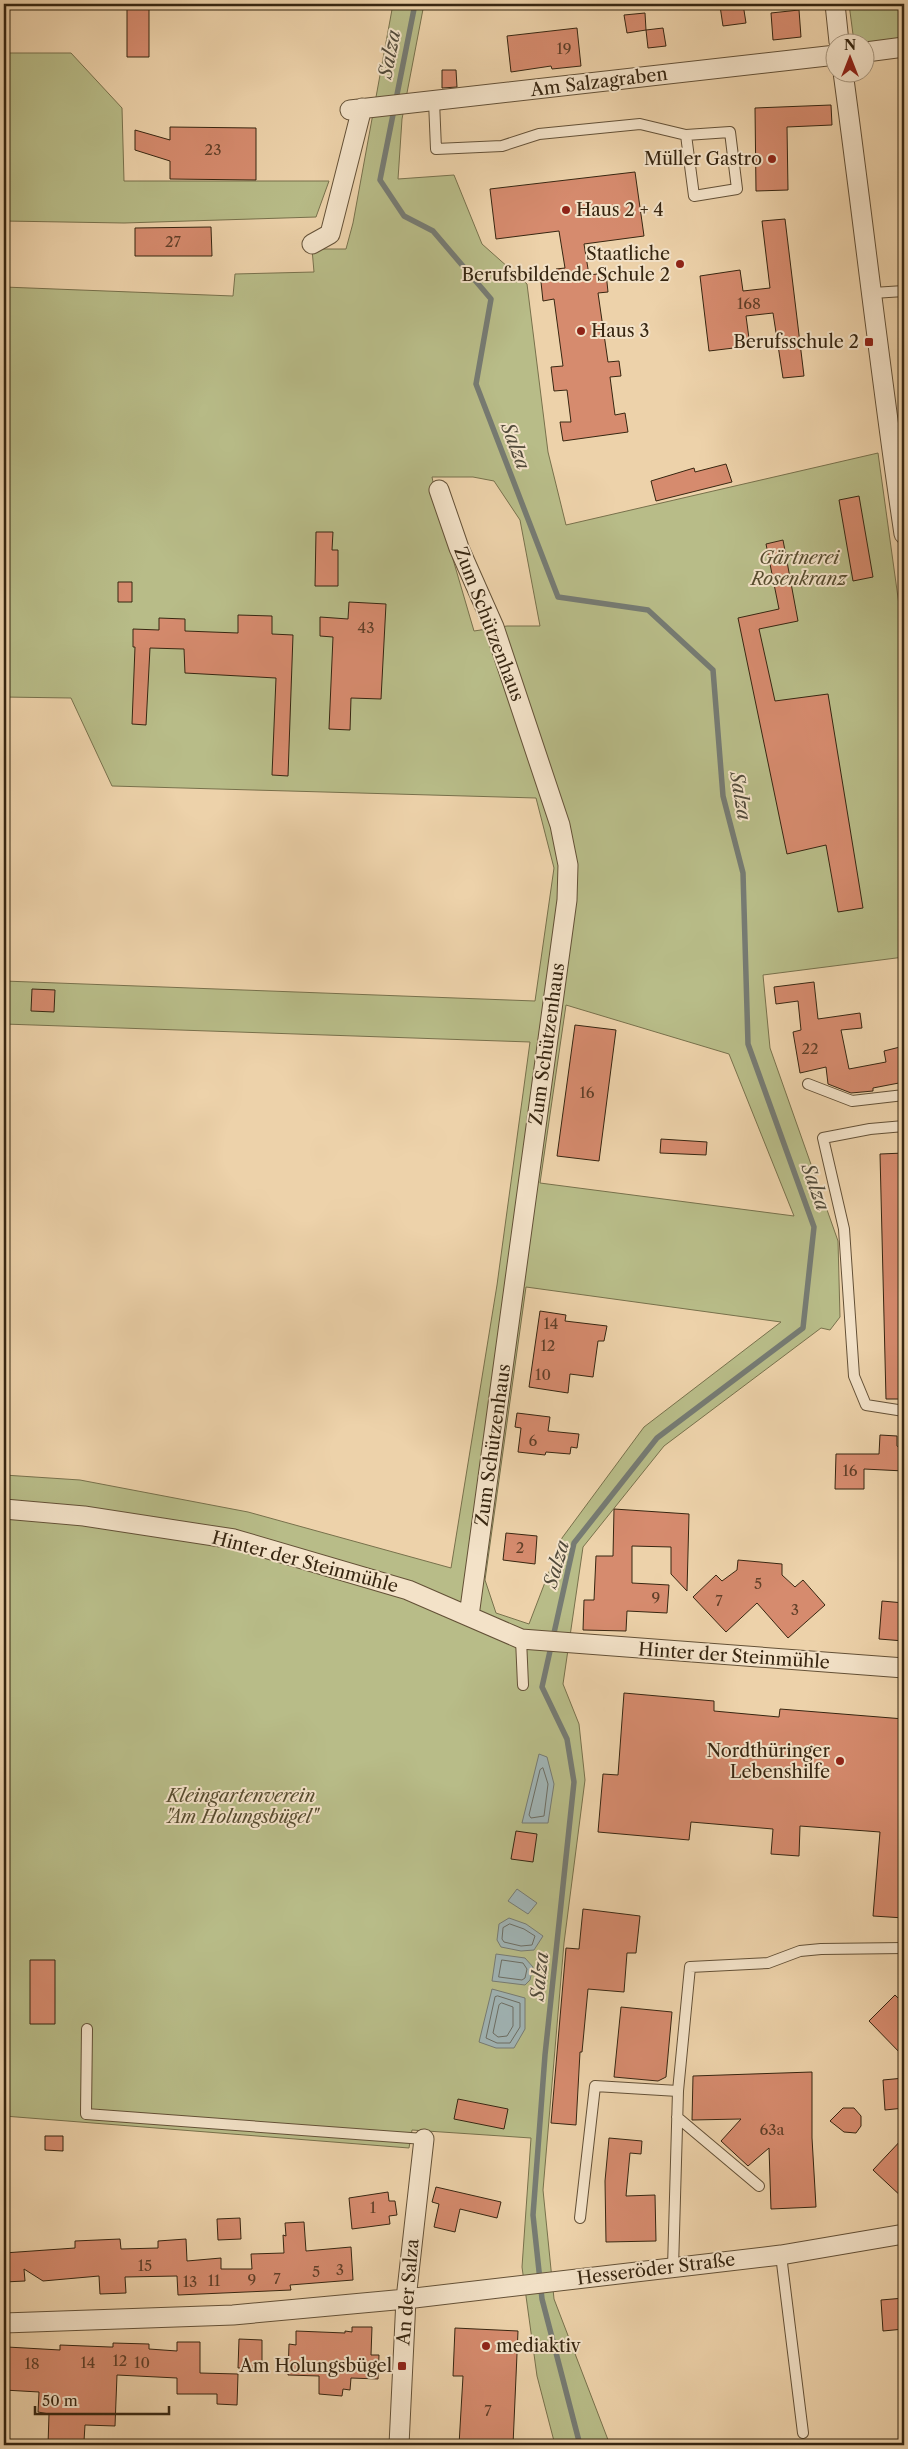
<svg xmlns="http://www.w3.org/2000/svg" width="908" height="2449" font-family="'Libre Caslon Text',serif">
	<rect width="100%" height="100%" fill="#edd2aa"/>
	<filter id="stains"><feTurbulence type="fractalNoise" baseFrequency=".004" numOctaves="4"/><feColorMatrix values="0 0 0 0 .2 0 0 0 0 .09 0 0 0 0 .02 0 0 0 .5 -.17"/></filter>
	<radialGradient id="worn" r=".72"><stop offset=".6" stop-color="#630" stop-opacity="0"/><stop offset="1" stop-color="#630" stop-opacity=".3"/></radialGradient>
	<path fill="#b8bc88" stroke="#78714c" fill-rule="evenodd" d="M393 4H424L402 119 398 179 454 175 482 244 527 284 548 452 566 525 878 453 904 641V957L763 975 770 1048 838 1241 840 1317 830 1330 821 1328 664 1446 583 1547 563 1684 579 1724 585 1780 564 1943 543 2190 554 2299 610 2445H555L537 2376 522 2267 531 2138 412 2130 409 2148 4 2116V1475L80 1480 248 1512 451 1568 497 1285 530 1042 4 1024V981L535 1001 554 868 536 798 112 786 71 698 4 697V287L233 296 235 274 314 272 312 249H346L353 223ZM432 477H473L494 481 520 520 540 626H507L474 631 440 515ZM566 1005 729 1054 794 1216 540 1183ZM526 1287 781 1322 644 1427 562 1538 529 1624 496 1613 485 1580Z
		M849 4H904V51L866 56V42H854Z
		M4 53H71L122 108 124 181H329L316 217 124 223 4 221Z"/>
	<path fill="#a0b4b5" stroke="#767b73" d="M539 1754 547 1757 554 1784 548 1823H522Z
		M517 1889 537 1903 528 1914 508 1901Z
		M509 1918 526 1924 543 1936 534 1950 521 1951 501 1947 497 1940 499 1924Z
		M496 1954 525 1958 533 1967 530 1980 525 1985 492 1981Z
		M492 1989 525 1998V2029L514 2048H496L479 2042Z"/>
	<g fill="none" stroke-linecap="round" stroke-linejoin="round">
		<path stroke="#6c6d63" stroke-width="1" d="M543 1768 548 1784 544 1816 531 1818 529 1815 540 1770Z
			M510 1924 524 1929 535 1936 532 1945 521 1946 504 1942 502 1939 503 1928Z
			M502 1960 523 1963 527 1969 525 1978 522 1980 499 1977Z
			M498 1996 520 2003V2027L510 2043H497L486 2038 495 1997Z
			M502 2003 513 2007V2026L507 2036 498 2037 493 2033 499 2005Z"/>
		<path stroke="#767b73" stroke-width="5.5" d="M415 4 380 180 404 216 433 231 491 299 476 384 558 597 648 610 713 670 723 796 743 873 748 1044 814 1227 803 1328 657 1438 574 1543 542 1687 567 1739 574 1782 545 2055 533 2215 542 2299 580 2445"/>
	</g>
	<path fill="#d68b6e" stroke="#372611" d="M127 4H149V57H127Z
		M743 4 746 23 723 26 720 6Z
		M799 10 801 37 773 40 771 13Z
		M645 13 646 30 627 33 624 15Z
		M577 28 581 66 552 69 551 66 511 72 507 36Z
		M663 28 666 46 648 48 646 30Z
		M442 70H456L457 87 442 88Z
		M831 105 832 125 787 127 788 190 756 191 755 108Z
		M170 127 256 128V180L170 179V161L135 150V130L170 140Z
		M635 172 644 236 584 244 589 275 606 273 608 292 598 293 608 362 619 361 621 376 610 377 615 415 625 413 628 432 563 441 560 422H571L567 390 554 391 551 367 563 366 554 299 543 301 541 282 558 279 556 269 565 268 559 231 496 239 490 189Z
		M785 219 804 376 783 378 773 313 746 316 750 346 709 351 700 276 740 270 743 291 770 288 762 221Z
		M211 227 212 256H135V228Z
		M726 464 732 482 656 501 651 481 694 468 695 472Z
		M859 496 873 577 853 581 839 500Z
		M316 532H333L332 550H338V586H315Z
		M783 540 798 621 759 629 775 701 828 694 863 908 838 912 826 845 787 854 738 618 779 609 766 544Z
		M118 582H132V602H118Z
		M349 602 386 604 381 699 351 698 350 730 329 729 333 637 320 636V617L348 619Z
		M238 615 272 616V634L293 635 288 776 272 775 276 678 185 673 184 649 150 648 146 725 132 724 135 647H133V629L159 630V618L185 619V631L238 633Z
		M814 982 818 1019 860 1013 862 1028 841 1030 849 1069 886 1062 884 1051 904 1046V1082L873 1088V1091L851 1093 828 1084 826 1067 800 1073 793 1032 801 1030 798 1001 776 1004 774 987Z
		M32 989 55 990 54 1012 31 1011Z
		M575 1025 616 1030 599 1161 557 1156Z
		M661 1139 707 1142 706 1155 660 1153Z
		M904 1153V1399H886L880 1154Z
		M540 1311 566 1315 565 1321 607 1326 604 1341H598L593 1377 570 1374 568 1393 529 1387Z
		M517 1413 550 1417 548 1431 579 1434 577 1448 571 1447 570 1454 546 1452 545 1455 518 1452 521 1428 515 1427Z
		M880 1435 897 1436V1446L904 1451V1471L864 1469V1489H835L836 1454H879Z
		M614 1509 689 1514 687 1591 671 1574V1547L632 1546V1583L669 1585 667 1613 627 1611 626 1631 583 1630 584 1600H594L596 1556H613Z
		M506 1533 537 1536 535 1564 503 1560Z
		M738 1560 782 1564V1575L795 1587 803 1580 825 1605 788 1638 757 1603 726 1632 693 1597 716 1575 722 1581 737 1570Z
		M882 1601 904 1603V1641L879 1639Z
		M624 1693 714 1701V1711L779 1717 780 1709 904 1719V1918L873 1916 880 1832 800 1826 799 1856 771 1854 773 1829 691 1822 689 1840 598 1832 603 1774 618 1775Z
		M516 1831 537 1834 533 1862 511 1859Z
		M583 1909 640 1916 636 1953H627L624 1992 588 1989 582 2052H580L576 2125 551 2123 566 1948 579 1949Z
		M30 1960H55V2024H30Z
		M895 1995 904 2004V2057L869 2021Z
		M621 2007 672 2012 666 2077 658 2081 614 2077Z
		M812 2072V2138L816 2207 771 2209 769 2148 748 2166 721 2141 741 2119 692 2120 693 2076Z
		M904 2078V2108L885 2110 883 2080Z
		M458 2099 508 2109 504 2129 454 2119Z
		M843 2108H854L861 2116V2126L856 2133 844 2132 830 2121Z
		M45 2136H63V2151L45 2150Z
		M904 2137V2199L873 2170Z
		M609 2138 642 2141 641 2154 630 2153 626 2196 655 2195 656 2241 606 2242 605 2181Z
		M436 2187 501 2202 497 2218 460 2209 455 2232 434 2227 439 2204 432 2202Z
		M388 2192 389 2201H395L397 2215 389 2216 390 2224 352 2229 349 2198Z
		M240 2218 241 2239 218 2240 217 2219Z
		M304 2222 306 2251 351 2247 353 2280 290 2285 291 2290 178 2295 177 2276 125 2277 126 2293 100 2294 99 2276 43 2281 24 2269 25 2281 4 2282V2253L75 2248V2241L120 2239 121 2249 158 2248V2241L186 2239 187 2261 221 2258V2269H252L251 2254 284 2253 283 2235 286 2236 285 2223Z
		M904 2298V2329L883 2331 881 2300Z
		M352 2327H372L371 2355H379L378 2379 351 2378 350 2390 343 2389 342 2396 319 2394V2376L288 2375 289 2344 296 2345V2331L345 2333V2331L352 2332Z
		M455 2328 518 2331 513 2445H459L463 2376H453Z
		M239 2339 262 2340V2368H238Z
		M177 2342H200V2373L238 2374 237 2405 217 2404V2394H177V2378L117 2375 115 2426 85 2425 84 2441 73 2440V2445H48L49 2414 38 2412 39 2392 4 2390 7 2347 60 2350V2345L110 2347H113V2343L149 2344V2349L177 2351Z"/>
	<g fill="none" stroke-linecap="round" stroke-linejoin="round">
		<defs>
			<path id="service" d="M434 101 436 149 502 146 539 134 640 124 686 135 730 132 737 189 694 196 686 135
				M873 293 904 291
				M808 1084 852 1101 904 1095
				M904 1126 870 1129 823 1138 844 1229 854 1376 866 1405 904 1411
				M521 1639 523 1685
				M87 2029 86 2114 424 2139
				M677 2117 759 2186
				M580 2218 595 2086 678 2091 690 1967 768 1963 800 1951 821 1949 904 1948
				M781 2255 803 2433
				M673 2268 678 2091"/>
			<path id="minor" d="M835 4 839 42
				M866 52 904 47
				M843 72C864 226 881 381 904 534
				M350 110 836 55
				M312 244 330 234 362 108
				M439 490 459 548 494 627 560 825 568 865 567 900 469 1616
				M4 1509 84 1516 234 1539 408 1590 521 1639 904 1668
				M4 2323 233 2315 406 2299 781 2255 904 2234
				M399 2445 406 2299 424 2139"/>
		</defs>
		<use href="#service" stroke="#645137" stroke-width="12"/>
		<use href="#minor" stroke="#645137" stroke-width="21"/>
		<use href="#service" stroke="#f3e2c8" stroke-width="10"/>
		<use href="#minor" stroke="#f3e2c8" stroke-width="19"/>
	</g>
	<g fill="#8f2418" stroke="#f3e2c8" stroke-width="2">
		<circle cx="772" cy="159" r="5"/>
		<circle cx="566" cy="210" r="5"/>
		<circle cx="680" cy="264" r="5"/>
		<circle cx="581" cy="331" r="5"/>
		<rect x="864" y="337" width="10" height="10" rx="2.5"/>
		<circle cx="840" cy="1761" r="5"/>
		<circle cx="486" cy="2346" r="5"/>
		<rect x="397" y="2361" width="10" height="10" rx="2.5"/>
	</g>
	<g text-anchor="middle" stroke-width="4" stroke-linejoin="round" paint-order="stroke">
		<g font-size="15" fill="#5f3f28">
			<text x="564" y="54">19</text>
			<text x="213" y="155">23</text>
			<text x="173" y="247">27</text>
			<text x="749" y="309">168</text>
			<text x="366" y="633">43</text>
			<text x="810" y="1054">22</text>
			<text x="587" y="1098">16</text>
			<text x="551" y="1329">14</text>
			<text x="548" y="1351">12</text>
			<text x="543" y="1380">10</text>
			<text x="533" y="1446">6</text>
			<text x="850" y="1476">16</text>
			<text x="520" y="1553">2</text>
			<text x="758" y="1589">5</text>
			<text x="656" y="1603">9</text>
			<text x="719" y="1606">7</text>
			<text x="795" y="1615">3</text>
			<text x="772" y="2135">63a</text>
			<text x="373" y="2213">1</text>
			<text x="145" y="2271">15</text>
			<text x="340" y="2275">3</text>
			<text x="316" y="2277">5</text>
			<text x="277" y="2284">7</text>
			<text x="252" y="2285">9</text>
			<text x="214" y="2286">11</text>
			<text x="190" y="2287">13</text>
			<text x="120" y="2366">12</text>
			<text x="88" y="2368">14</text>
			<text x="142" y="2368">10</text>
			<text x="32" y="2369">18</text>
			<text x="488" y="2416">7</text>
		</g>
		<g font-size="18" fill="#372611" stroke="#f3e2c8">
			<text transform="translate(599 82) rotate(-7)" y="6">Am Salzagraben</text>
			<text transform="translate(489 624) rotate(69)" y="6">Zum Schützenhaus</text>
			<text transform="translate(547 1044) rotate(-82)" y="6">Zum Schützenhaus</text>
			<text transform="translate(493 1445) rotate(-82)" y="6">Zum Schützenhaus</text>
			<text transform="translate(305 1562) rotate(15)" y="6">Hinter der Steinmühle</text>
			<text transform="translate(734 1656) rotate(4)" y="6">Hinter der Steinmühle</text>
			<text transform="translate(656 2269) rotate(-7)" y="6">Hesseröder Straße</text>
			<text transform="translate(408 2292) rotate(-85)" y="6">An der Salza</text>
		</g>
		<g font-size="18" fill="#372611" stroke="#f3e2c8" text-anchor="end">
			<text x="762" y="165">Müller Gastro</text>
			<text x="576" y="216" text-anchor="start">Haus 2 + 4</text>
			<text x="670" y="260">Staatliche<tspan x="670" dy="21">Berufsbildende Schule 2</tspan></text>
			<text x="591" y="337" text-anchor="start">Haus 3</text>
			<text x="859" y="348">Berufsschule 2</text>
			<text x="830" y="1757">Nordthüringer<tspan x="830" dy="21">Lebenshilfe</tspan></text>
			<text x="496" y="2352" text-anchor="start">mediaktiv</text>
			<text x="392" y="2372">Am Holungsbügel</text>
		</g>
		<g font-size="18" font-style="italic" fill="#574c2f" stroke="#f3e2c8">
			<text x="799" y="564">Gärtnerei<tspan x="799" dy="21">Rosenkranz</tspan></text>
			<text x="241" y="1802">Kleingartenverein<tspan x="241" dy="21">"Am Holungsbügel"</tspan></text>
		</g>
		<g font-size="19" font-style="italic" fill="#514a3a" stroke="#f3e2c8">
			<text transform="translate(389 54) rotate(-79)" y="7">Salza</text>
			<text transform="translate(516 446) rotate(69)" y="7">Salza</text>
			<text transform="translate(741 796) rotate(80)" y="7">Salza</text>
			<text transform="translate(816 1187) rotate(70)" y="7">Salza</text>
			<text transform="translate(556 1564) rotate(-74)" y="7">Salza</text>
			<text transform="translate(539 1976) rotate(-84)" y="7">Salza</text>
		</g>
	</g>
	<rect width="908" height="2449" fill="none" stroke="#edd2aa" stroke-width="20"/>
	<rect x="5" y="5" width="898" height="2439" fill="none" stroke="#372611" stroke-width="2.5"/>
	<rect x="10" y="10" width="888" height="2429" fill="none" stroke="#372611"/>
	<g transform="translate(850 58)"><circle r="24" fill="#f3e2c8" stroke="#a8977f"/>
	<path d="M0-4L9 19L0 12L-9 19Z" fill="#8f2418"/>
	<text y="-8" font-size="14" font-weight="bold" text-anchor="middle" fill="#372611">N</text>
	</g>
	<path d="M35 2406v8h134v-8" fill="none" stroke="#372611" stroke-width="2.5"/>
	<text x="42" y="2406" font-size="15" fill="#372611" stroke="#f3e2c8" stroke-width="4" paint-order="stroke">50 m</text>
	<rect width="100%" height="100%" filter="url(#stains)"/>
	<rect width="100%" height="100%" fill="url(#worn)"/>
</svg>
